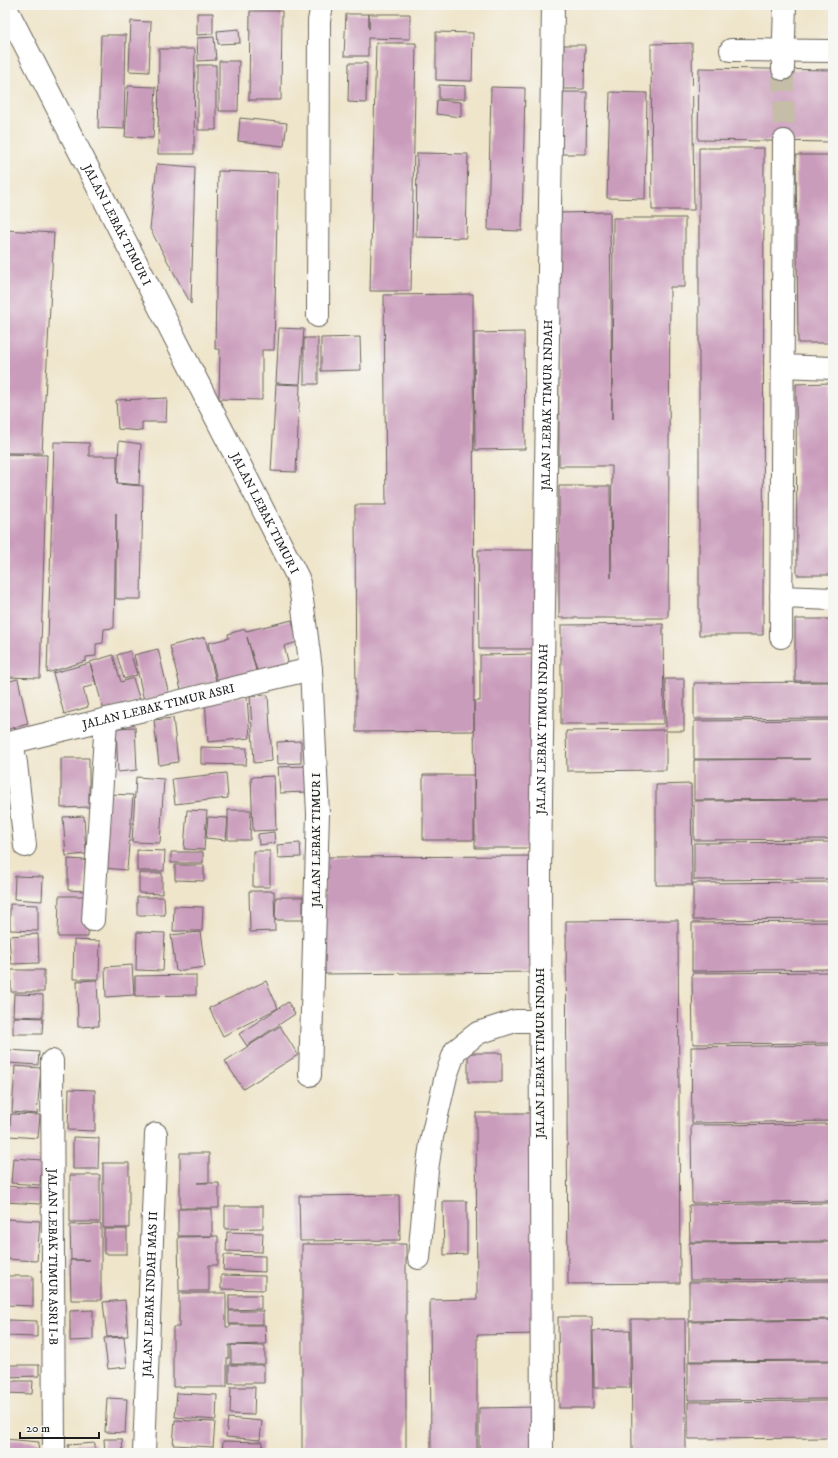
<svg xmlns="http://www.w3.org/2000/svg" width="838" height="1458" font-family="'IM FELL DW Pica',serif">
	<rect width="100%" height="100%" fill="#f6f6f2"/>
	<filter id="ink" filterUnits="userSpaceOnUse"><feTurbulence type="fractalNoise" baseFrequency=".025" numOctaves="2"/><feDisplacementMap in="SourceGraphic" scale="8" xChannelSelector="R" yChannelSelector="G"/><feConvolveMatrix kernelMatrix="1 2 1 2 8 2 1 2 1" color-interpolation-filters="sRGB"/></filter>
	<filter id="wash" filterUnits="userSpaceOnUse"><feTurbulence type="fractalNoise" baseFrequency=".012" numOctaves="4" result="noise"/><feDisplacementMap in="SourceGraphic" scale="16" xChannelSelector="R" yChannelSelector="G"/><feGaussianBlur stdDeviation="0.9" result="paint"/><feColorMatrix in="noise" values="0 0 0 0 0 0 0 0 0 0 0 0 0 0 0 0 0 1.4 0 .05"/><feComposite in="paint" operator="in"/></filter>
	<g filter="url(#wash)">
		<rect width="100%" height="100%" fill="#efe5cb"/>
		<g id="blocks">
			<path fill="#ca9cbc" d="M250 11H282L281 100H249Z
				M197 13H213V34L197 35Z
				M346 14H369V29V14H410V39L368 38V56H344Z
				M131 21 151 22 149 72 129 71Z
				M239 29 240 43 218 44 217 31Z
				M436 32 473 33 472 81 436 80Z
				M101 35H126L124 129 98 128Z
				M214 37 216 60 198 61 197 38Z
				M376 43H416L411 291H370Z
				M692 43 694 210H652L651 44Z
				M564 45H585L584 89H563Z
				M159 49H195L194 154H158Z
				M219 61H239L238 111H219Z
				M349 63H367L366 103 348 102Z
				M198 65H216V130H198Z
				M699 68 833 70V142L698 140Z
				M439 85 465 86V99H439Z
				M128 86 156 87 153 138 125 137Z
				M491 87 525 88 522 231 488 230Z
				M563 92H587L586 154H562Z
				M610 92 647 93 645 199 607 198Z
				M437 100 461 102V117L436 114Z
				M240 118 287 123 284 146 238 141Z
				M699 148H764L763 635H699Z
				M417 153 468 154 466 238 416 237Z
				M796 155H833V343H798Z
				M157 164 195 167 191 304 150 229Z
				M218 171 278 173 274 350H262V400L219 399 220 349H215Z
				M610 212 612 420 613 218H685V287H670L668 618H559V486H610L611 578 612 466H559L558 213Z
				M5 230 54 233 42 453H5Z
				M473 294 474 731 356 732 355 505H386L384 295Z
				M279 328 304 329 300 384 276 383Z
				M524 332 525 449 475 450 474 333Z
				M360 337 361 370 321 371V338Z
				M304 338H318V384H304Z
				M833 383V575H797L796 384Z
				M276 384 300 385 296 472 271 471Z
				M167 398 166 422H142V431L118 429 116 400Z
				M119 441 141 444 139 485 117 483Z
				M54 442 89 443V456H117V484L143 486 141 599H116V513L114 628 104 629 103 643 96 644V656L86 657V661L47 673Z
				M5 454 47 455 40 678 5 677Z
				M478 550H540V649H479Z
				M795 619H833V681H795Z
				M292 620 298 642 284 646 289 666 258 674 247 637 257 674 218 684 208 643 229 638 228 634 245 629 246 631Z
				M663 624 664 724H561V625Z
				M205 637 216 681 181 690 170 646Z
				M158 649 169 695 144 701 134 655Z
				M130 651 137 675 124 679 117 655Z
				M540 654 535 848H475L474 701H480V655Z
				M113 655 121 682 133 678 140 701 104 711 90 662Z
				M90 663 96 685 83 688 88 707 64 714 53 673Z
				M18 679 28 724 5 730V682Z
				M665 679H684V731H666V770L567 771 566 731 666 730Z
				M833 682V718L694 719V683Z
				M268 695 272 761 254 763 250 696Z
				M247 697 250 738 208 742 205 701Z
				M173 718 178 762 159 765 154 720Z
				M833 720V799L694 800V760L810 759H694V721Z
				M135 727 137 770 118 772 116 728Z
				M301 741V763L278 764 277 742Z
				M201 747 247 748 246 765 201 764Z
				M61 758H89V807L61 808Z
				M307 766 308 792 280 793 278 767Z
				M226 773 228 798 175 804 172 779Z
				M423 775H474V840H423Z
				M274 776 276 830 253 831 251 777Z
				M136 777 164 779 160 843 132 842Z
				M691 784 692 885H656V785Z
				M108 794 133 795 127 870 103 868Z
				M833 800V839L694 840V801Z
				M187 810 207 811 204 850 184 849Z
				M228 810H251L250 840H228Z
				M84 816 86 854 66 856 63 817Z
				M208 817 228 818 226 840 206 838Z
				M274 832 275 843 259 845 258 834Z
				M833 842V879L694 880V843Z
				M300 843 301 857 278 858 277 845Z
				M137 850 165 851 164 871H137Z
				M253 851H270V887H253Z
				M171 852H203V863H171Z
				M536 856 537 972 325 974 324 857Z
				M68 859 85 860V891L68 890Z
				M175 865H204V881L175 880Z
				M139 873H162V894L139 893Z
				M15 876 43 877 42 901 14 899Z
				M833 882V919L693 920V883Z
				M249 891H274L275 931 250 932Z
				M59 896H88V937H58Z
				M137 897H164L165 915H137Z
				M276 897H303V920H275Z
				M10 904 38 905V931L10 930Z
				M174 906 203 907 202 931H173Z
				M678 920 680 1283 568 1284 566 921Z
				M833 922V969L692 971V923Z
				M137 932 165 933 163 971 136 970Z
				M200 932 205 967 176 971 171 935Z
				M38 934 39 963 11 964 9 936Z
				M74 940 100 941 99 979H73Z
				M132 965 134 995 106 997 105 967Z
				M11 970H44V992H11Z
				M833 972V1043L693 1044 692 973Z
				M196 975V995L135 996V976Z
				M97 980 99 1026 78 1027 77 981Z
				M266 981 278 1008 223 1036 209 1008Z
				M14 994 43 995V1017L13 1016Z
				M288 1002 295 1014 247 1046 239 1034Z
				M13 1017 43 1018 42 1034H13Z
				M280 1026 298 1055 243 1089 225 1061Z
				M833 1045V1121L692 1123 691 1047Z
				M9 1050 39 1052 38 1065 8 1063Z
				M468 1053H502V1082H468Z
				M15 1066 41 1068 37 1114 12 1112Z
				M69 1089 95 1090V1131L68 1130Z
				M476 1113H538L540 1334 477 1335V1453H431L430 1300 477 1299Z
				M11 1114 40 1115 38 1138 9 1136Z
				M833 1124V1201L692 1203 691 1125Z
				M73 1137 99 1138 98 1169H73Z
				M180 1153H209V1182L197 1183H219V1208H180Z
				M13 1158 42 1160 40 1185 11 1183Z
				M103 1163H129V1228H103Z
				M70 1175H100V1222H70Z
				M5 1186 41 1188 40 1204 5 1202Z
				M399 1195 400 1240 300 1241 299 1196Z
				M443 1201H467V1254L444 1255Z
				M833 1203V1241L690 1242 689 1205Z
				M225 1206H263V1228L225 1229Z
				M178 1209H212V1236H178Z
				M6 1219 40 1221 37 1261 5 1259Z
				M101 1224V1300H71L70 1260H89H71L70 1225Z
				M104 1229H127V1254H104Z
				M227 1232 263 1233 262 1252 226 1251Z
				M218 1236V1265H209V1291H179L178 1237Z
				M833 1242V1279L690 1280 689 1243Z
				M302 1244H406V1453H302Z
				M224 1255 265 1256V1272L223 1270Z
				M221 1275 265 1276V1290L221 1289Z
				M7 1276H33V1306L6 1305Z
				M833 1281V1319L689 1321V1282Z
				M179 1293H226V1327H230V1325H265L266 1344 229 1345V1358H227V1387H173V1327H179Z
				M229 1295H261V1309L229 1310Z
				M125 1300 128 1336 107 1337 103 1302Z
				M93 1310V1340L70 1341V1311Z
				M229 1311H263V1324H229Z
				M558 1317H592L593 1408H559Z
				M631 1319H685L686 1453H632Z
				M8 1320 37 1321V1337L7 1336Z
				M833 1320V1360L689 1361V1322Z
				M630 1330V1388H594L593 1331Z
				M124 1337 127 1367 108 1369 104 1338Z
				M231 1345 265 1346V1364H231Z
				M833 1361V1399L688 1400V1362Z
				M5 1365H39V1376L5 1377Z
				M229 1365H264V1383H229Z
				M6 1381H33L32 1394 6 1393Z
				M231 1387H255L254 1415 230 1414Z
				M177 1393 217 1395 216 1420 175 1417Z
				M107 1398 127 1399 125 1433 105 1432Z
				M833 1401V1438L688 1439V1402Z
				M539 1407V1453H479V1408Z
				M228 1418 262 1421 260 1440 226 1437Z
				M175 1420 215 1422 213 1447 173 1445Z
				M5 1439 39 1442 38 1453H5Z
				M104 1439H122L123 1453H105Z
				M223 1441 263 1442 262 1453H222Z
				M95 1443V1453H69L68 1445Z"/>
		</g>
	</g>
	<g filter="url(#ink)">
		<use href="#blocks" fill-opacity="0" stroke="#666259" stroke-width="1"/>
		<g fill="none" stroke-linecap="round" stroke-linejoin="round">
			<path stroke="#c5bda8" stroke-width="22" stroke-dasharray="22 11" stroke-linecap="butt" d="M783 69 784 141"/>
			<defs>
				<g id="minor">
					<path id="s1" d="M5 6 298 578 302 600 311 669 318 814 310 1075"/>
					<path d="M731 50 833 51"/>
					<path d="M783 69 785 5"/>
					<path d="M318 316 319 21 322 5"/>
					<path d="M782 366 833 368"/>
					<path d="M781 597 833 599"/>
					<path d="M781 637 784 141"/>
					<path d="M12 743 16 763 25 846"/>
					<path id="s2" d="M5 744 311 669"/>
					<path d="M93 920 106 720"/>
					<path id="s3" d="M52 1061 54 1453"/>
					<path d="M419 1258 427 1170 432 1137 446 1076 455 1051 478 1033 515 1021H540"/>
					<path id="s4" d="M144 1453 156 1134"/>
					<path id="s5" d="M542 1453 540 869 553 5"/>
				</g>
			</defs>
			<use href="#minor" stroke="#666259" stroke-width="24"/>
			<use href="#minor" stroke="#fff" stroke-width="22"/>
		</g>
	</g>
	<g text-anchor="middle" stroke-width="3" stroke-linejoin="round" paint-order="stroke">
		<g font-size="12" fill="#1c1c1c" stroke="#f6f6f2">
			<text dy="4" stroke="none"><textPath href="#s1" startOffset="246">JALAN LEBAK TIMUR I</textPath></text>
			<text dy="4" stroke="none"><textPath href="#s5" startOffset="1048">JALAN LEBAK TIMUR INDAH</textPath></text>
			<text dy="4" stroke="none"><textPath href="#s1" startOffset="570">JALAN LEBAK TIMUR I</textPath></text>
			<text dy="4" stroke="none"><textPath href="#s2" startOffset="158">JALAN LEBAK TIMUR ASRI</textPath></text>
			<text dy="4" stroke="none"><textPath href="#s5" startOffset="724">JALAN LEBAK TIMUR INDAH</textPath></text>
			<text transform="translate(316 840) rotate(-90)" y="4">JALAN LEBAK TIMUR I</text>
			<text transform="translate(540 1053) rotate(-90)" y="4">JALAN LEBAK TIMUR INDAH</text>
			<text dy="4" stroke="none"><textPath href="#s3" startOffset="196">JALAN LEBAK TIMUR ASRI I-B</textPath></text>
			<text dy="4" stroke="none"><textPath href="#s4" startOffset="159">JALAN LEBAK INDAH MAS II</textPath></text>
		</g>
	</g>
	<rect width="838" height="1458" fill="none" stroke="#f6f6f2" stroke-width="20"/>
	<path d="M20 1432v6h79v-6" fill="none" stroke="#1c1c1c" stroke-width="2"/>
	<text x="26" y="1432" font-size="12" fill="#1c1c1c" stroke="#f6f6f2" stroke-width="3" paint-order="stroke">20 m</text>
</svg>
